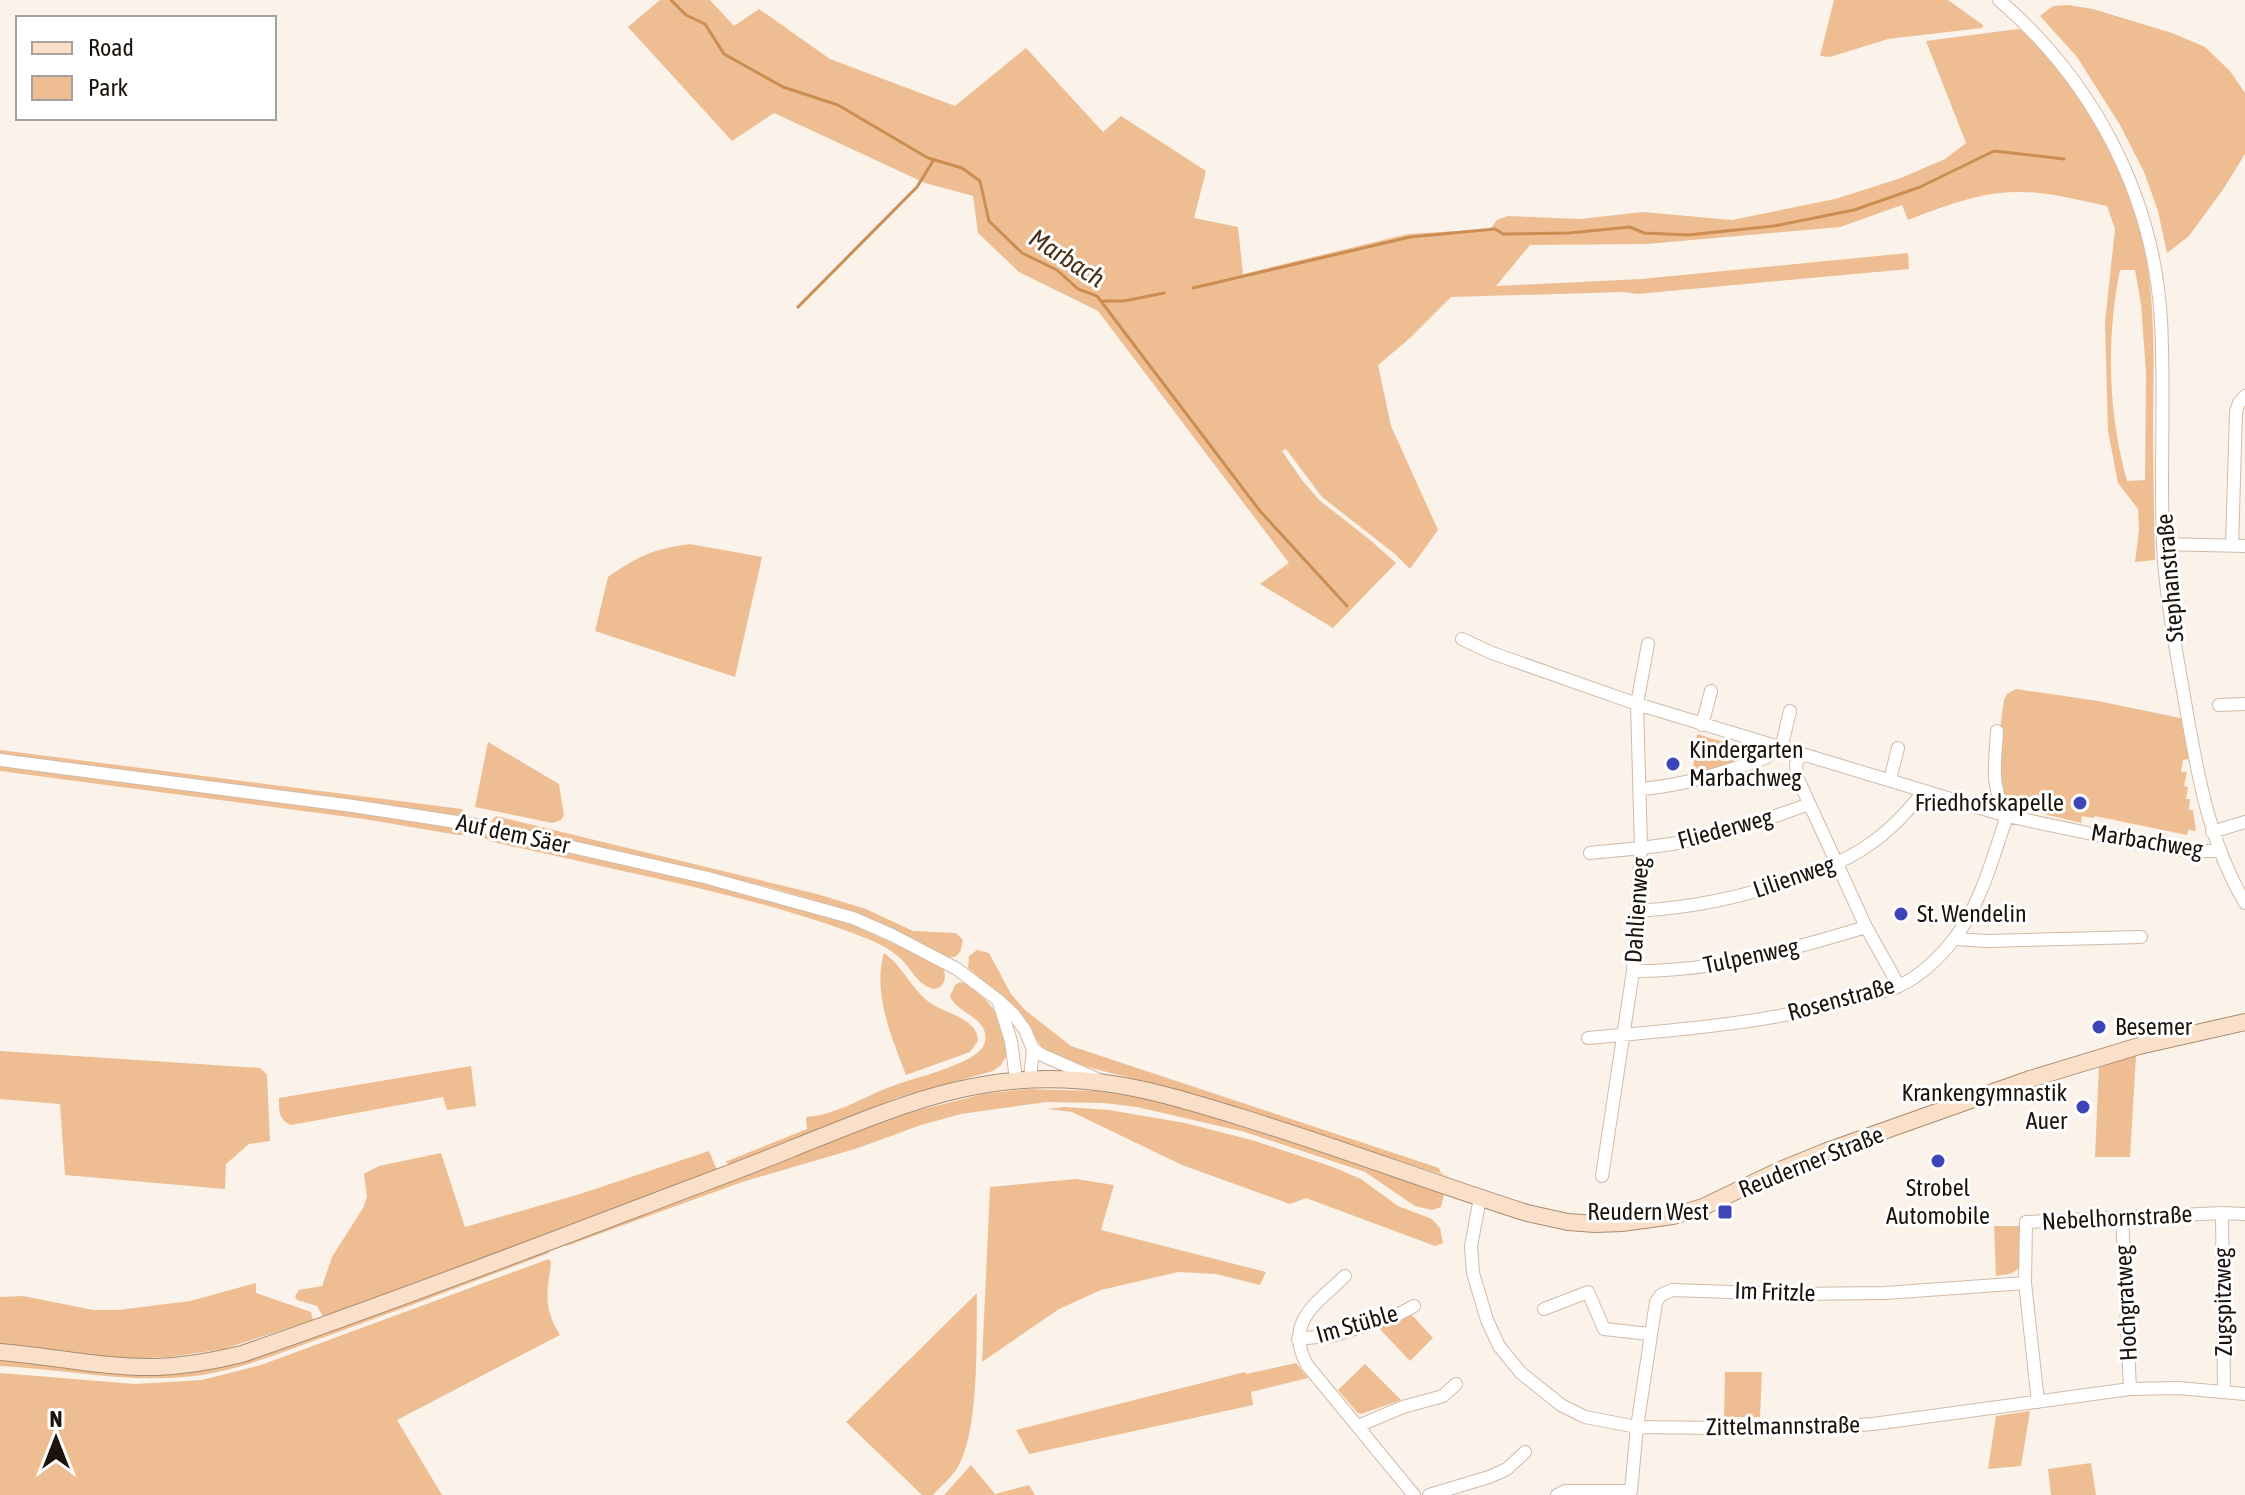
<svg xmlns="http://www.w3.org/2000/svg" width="2245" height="1495" font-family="'Asap Condensed',sans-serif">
	<rect width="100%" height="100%" fill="#fbf2ea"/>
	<path fill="#eebe92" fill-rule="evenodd" d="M660 0H710L734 26 759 9 830 59 955 106 1026 48 1103 132 1121 116 1206 171 1194 218 1238 227 1243 274 1408 234 1490 229 1497 220 1508 216 1581 219 1643 212 1732 220 1835 199 1901 178 1945 159 1966 143 1926 41 2018 29 2024 31C2037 45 2050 57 2062 71 2092 108 2124 170 2137 216 2156 284 2154 351 2153 420 2153 467 2154 513 2155 560L2135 562 2139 530 2138 509 2118 483 2108 431 2105 322 2115 229 2107 206C2077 200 2046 191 2016 192 1979 192 1942 207 1908 220L1902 205 1840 227 1647 244 1530 245 1496 286 1641 279 1908 253 1909 269 1637 294 1623 292 1451 297 1409 339 1378 365 1391 426 1438 530 1410 569 1395 554 1322 497 1286 449 1282 451 1302 480 1319 500 1369 539 1396 563 1333 628 1260 584 1289 563 1098 311 1019 272 978 233 973 196 925 183 774 113 732 141 628 27ZM2120 270H2135L2141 304 2146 372 2145 480 2127 481C2108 413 2106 339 2120 270Z
		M1834 0H1948L1983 25 1982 28 1888 39 1830 57 1820 56Z
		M2068 5 2093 9 2172 33 2205 47 2230 71 2245 93V154L2224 188 2189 236 2167 253 2158 211 2144 172 2120 125 2077 57 2040 16 2053 6Z
		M690 544 762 557 735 677 595 631 608 577C638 556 653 549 690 544Z
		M2016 689 2098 701 2180 718 2183 721 2189 759 2183 760 2181 772H2187L2184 786 2188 787 2186 799H2190L2189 810H2193L2196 831 2188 830 2187 835 2095 816 2093 818 2082 816 2081 823 2010 806C1992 786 2000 726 2004 700L2007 694Z
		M1697 734 1755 751 1756 757 1692 775Z
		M488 742 559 784 564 815 561 820 552 823 475 807Z
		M0 750 462 809 464 812 460 817 333 797 0 754Z
		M0 765 372 814 465 829V835H458L364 819 0 771Z
		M496 816 817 894 866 909 913 931 956 933 963 940C961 950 960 959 948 957L894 930 814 900 768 887 494 823 492 820Z
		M489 834 737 891 802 908 850 924 942 966C949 977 943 994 928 987 917 982 911 969 903 961 889 946 868 939 850 932 768 902 681 884 596 865 573 860 549 854 525 849 512 846 497 844 484 838L485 835Z
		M977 950 989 953 1011 994 1025 1010 1071 1046 1439 1168 1441 1173 1450 1177 1181 1091 1060 1060 1042 1048 1018 1011 968 968 969 956Z
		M884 953C904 967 912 991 932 1004 947 1014 978 1019 978 1041L970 1052 906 1075C892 1038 872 993 884 953Z
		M960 982C968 983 970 986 976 991 1000 1011 1002 1025 1008 1053L1001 1065 993 1071 899 1097 731 1165 725 1162 807 1129 806 1117C835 1115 860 1099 887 1088 913 1078 943 1072 968 1059 975 1055 983 1050 985 1042 990 1017 956 1014 950 996L955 985Z
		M0 1051 260 1068 267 1075 270 1141 249 1144 226 1164 225 1189 65 1175 60 1104 0 1099Z
		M2136 1056 2130 1157H2095L2099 1065Z
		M471 1066 476 1106 447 1110 443 1097 291 1125C278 1119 279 1111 279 1098Z
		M1028 1089 1096 1091 1139 1097 1179 1106 1227 1119 1348 1159 1444 1195 1441 1207 1432 1210 1415 1206 1365 1172 1245 1132 1137 1107 1104 1103 1046 1102 961 1114 921 1125 858 1148 742 1182 566 1246 561 1244 564 1241 904 1114 983 1094Z
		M1065 1107 1109 1110 1185 1123 1255 1141 1333 1167 1361 1179 1398 1206 1432 1219 1440 1228 1443 1243 1435 1246 1306 1198 1290 1204 1182 1165 1072 1112 1047 1109Z
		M709 1151 717 1170 327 1317 322 1315 317 1306 297 1300 295 1296 299 1290 322 1286 332 1257 363 1208 367 1197 364 1174 379 1166 441 1153 465 1227 580 1194Z
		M1076 1179 1114 1185 1101 1230 1266 1272 1260 1285 1216 1274 1178 1272 1101 1290 1059 1309 982 1362 990 1187Z
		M1994 1226H2022L2020 1265C2016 1275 2006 1274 1996 1276Z
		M550 1249 549 1253C477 1280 405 1308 333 1334 287 1350 242 1370 194 1376 128 1384 65 1369 0 1366V1358L176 1372Z
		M549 1259 551 1263C547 1294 543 1307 560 1335L397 1420 442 1495H0V1373L135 1384 202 1380 261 1365Z
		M256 1283V1293L311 1312 313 1320 224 1349 171 1357 119 1359 0 1344V1297L23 1296 93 1310H118L190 1301Z
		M977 1293C976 1340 980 1428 958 1467 952 1477 941 1486 933 1495H922L846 1422Z
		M1410 1313 1433 1338 1410 1361 1376 1325Z
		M1296 1363 1308 1378 1251 1392 1253 1405 1029 1454 1016 1430 1245 1372 1246 1374Z
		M1365 1364 1401 1400 1361 1414 1357 1412 1338 1390Z
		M1725 1372H1762L1760 1417H1724Z
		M2030 1411 2021 1466 1988 1469 1996 1416Z
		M2091 1463 2096 1495H2051L2048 1469Z
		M971 1465 995 1494 1029 1485 1035 1495H944Z"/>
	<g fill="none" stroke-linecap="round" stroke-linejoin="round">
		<path stroke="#cb8d51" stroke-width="3" d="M671 0 686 15 705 24 724 54 783 87 838 105 928 158 962 168 980 181 989 221 1022 253 1057 270 1078 289 1097 296 1260 511 1347 606
			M1193 288 1410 237 1495 229 1503 234 1569 233 1630 227 1644 233 1688 235 1774 226 1854 210 1920 187 1994 151 2064 159
			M1101 301H1124L1164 293
			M798 307 917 187 933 161"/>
		<defs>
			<path id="minor" d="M1999 0C2093 81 2154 195 2161 321 2165 395 2160 470 2163 545 2166 605 2179 665 2189 725 2200 787 2212 847 2245 903
				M2163 544 2245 546
				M2232 546 2236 412 2239 403 2245 396
				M1462 639 1492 653 1637 704 2007 816 2116 839 2191 851H2219
				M2219 705 2245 704
				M1702 725 1711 691
				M1781 749 1790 711
				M1801 755 1796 764 1797 777 1866 927 1899 986
				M0 760 353 806 476 825 708 878 853 918 892 935 957 969 998 1000 1014 1015 1025 1030 1033 1049 1030 1079
				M1890 780 1898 748
				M1640 789C1683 786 1725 772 1765 758L1770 754 1772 747
				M2212 832 2245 822
				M1590 853C1619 850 1649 848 1677 843 1723 834 1766 820 1809 804
				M1638 911C1695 907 1740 898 1794 879 1820 870 1844 862 1867 846 1890 831 1907 812 1924 791
				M1954 939 1987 941 2141 937
				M1633 971C1713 972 1790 950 1866 927
				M999 1003 1011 1041 1016 1079
				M1588 1038C1675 1030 1762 1024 1846 1001 1863 996 1883 993 1899 986 1920 976 1940 957 1954 939 1981 904 1993 857 2007 816 1990 784 1995 767 1997 731
				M1033 1049 1042 1055 1099 1080
				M1602 1176 1633 971 1641 847 1637 704 1648 644
				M1480 1198 1471 1246 1473 1273 1487 1320 1499 1346 1521 1373 1561 1405 1585 1417 1637 1427 1803 1429 1873 1424 2130 1389 2178 1388 2245 1394
				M2222 1213 2224 1391
				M2122 1217 2130 1389
				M1345 1276C1316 1304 1284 1322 1307 1365L1414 1495
				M1544 1309 1588 1292 1604 1329 1650 1334
				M1298 1339 1335 1335 1397 1315 1414 1306
				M2038 1402 2025 1283 2026 1222 2222 1213 2245 1214
				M1358 1426 1403 1407 1443 1396 1456 1384
				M1429 1495 1489 1477 1507 1469 1525 1452
				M1557 1495 1565 1491H1631L1637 1427 1656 1302 1661 1295 1672 1290 1787 1294 1885 1293 2025 1283"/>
			<path id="major" d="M0 1352C52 1356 103 1368 156 1367 185 1366 214 1361 242 1354 375 1308 507 1258 638 1208 689 1188 740 1170 791 1149 899 1106 984 1066 1105 1083 1150 1089 1194 1103 1237 1116 1335 1146 1430 1182 1527 1213L1568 1222 1595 1224 1622 1223 1673 1216 1703 1207 1778 1171 1827 1151 2030 1079 2139 1046 2245 1022"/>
		</defs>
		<use href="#minor" stroke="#d2bba7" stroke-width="14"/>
		<use href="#major" stroke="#aa8b6f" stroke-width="18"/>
		<use href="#minor" stroke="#fff" stroke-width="12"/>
		<use href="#major" stroke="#fae0c8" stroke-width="16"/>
	</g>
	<g fill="#3d45b9" stroke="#fff" stroke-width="3">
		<circle cx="1673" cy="764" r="8"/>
		<circle cx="2080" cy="803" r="8"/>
		<circle cx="1901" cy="914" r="8"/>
		<circle cx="2099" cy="1027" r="8"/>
		<circle cx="2083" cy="1107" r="8"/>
		<circle cx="1938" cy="1161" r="8"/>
		<rect x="1717" y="1204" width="16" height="16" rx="4"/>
	</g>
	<g text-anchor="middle" stroke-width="6" stroke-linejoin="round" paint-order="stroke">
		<g font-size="24" fill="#1b130c" stroke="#fff">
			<text transform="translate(2170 578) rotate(-95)" y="8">Stephanstraße</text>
			<text transform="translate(1725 829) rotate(-15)" y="8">Fliederweg</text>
			<text transform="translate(513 834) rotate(12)" y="8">Auf dem Säer</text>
			<text transform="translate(2147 841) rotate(9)" y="8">Marbachweg</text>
			<text transform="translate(1794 877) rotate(-19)" y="8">Lilienweg</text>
			<text transform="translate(1637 910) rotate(-86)" y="8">Dahlienweg</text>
			<text transform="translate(1751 956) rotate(-12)" y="8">Tulpenweg</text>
			<text transform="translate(1841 999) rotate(-15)" y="8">Rosenstraße</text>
			<text transform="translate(1811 1162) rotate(-22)" y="8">Reuderner Straße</text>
			<text transform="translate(2117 1218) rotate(-3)" y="8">Nebelhornstraße</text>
			<text transform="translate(1775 1292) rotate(2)" y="8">Im Fritzle</text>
			<text transform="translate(2223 1302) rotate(-91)" y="8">Zugspitzweg</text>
			<text transform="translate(2126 1303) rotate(-93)" y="8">Hochgratweg</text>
			<text transform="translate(1357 1324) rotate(-16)" y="8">Im Stüble</text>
			<text transform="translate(1783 1426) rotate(-1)" y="8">Zittelmannstraße</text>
		</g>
		<g font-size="24" fill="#1b130c" stroke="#fff" text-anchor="start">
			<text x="1689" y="758">Kindergarten<tspan x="1689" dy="28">Marbachweg</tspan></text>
			<text x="2064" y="811" text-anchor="end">Friedhofskapelle</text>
			<text x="1917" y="922">St. Wendelin</text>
			<text x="2115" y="1035">Besemer</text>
			<text x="2067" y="1101" text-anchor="end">Krankengymnastik<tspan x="2067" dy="28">Auer</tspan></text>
			<text x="1938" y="1196" text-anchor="middle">Strobel<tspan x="1938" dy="28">Automobile</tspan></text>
			<text x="1709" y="1220" text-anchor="end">Reudern West</text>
		</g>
		<g font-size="26" font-style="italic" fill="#4c3117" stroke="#fff">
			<text transform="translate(1067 258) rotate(33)" y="9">Marbach</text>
		</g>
	</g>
	<rect x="16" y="16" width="260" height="104" fill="#ffffff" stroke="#a4a19e" stroke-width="2"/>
	<rect x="32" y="42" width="40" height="12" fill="#fae0c8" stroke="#a4a19e" stroke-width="2"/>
	<text x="88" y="56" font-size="24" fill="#1b130c">Road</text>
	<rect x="32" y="76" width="40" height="24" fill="#eebe92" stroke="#a4a19e" stroke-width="2"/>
	<text x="88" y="96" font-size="24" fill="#1b130c">Park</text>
	<g transform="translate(56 1439)" stroke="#ffffff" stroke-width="6" paint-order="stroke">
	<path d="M0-6L14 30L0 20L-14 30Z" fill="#1b130c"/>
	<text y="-12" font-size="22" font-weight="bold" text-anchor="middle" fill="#1b130c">N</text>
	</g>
</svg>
